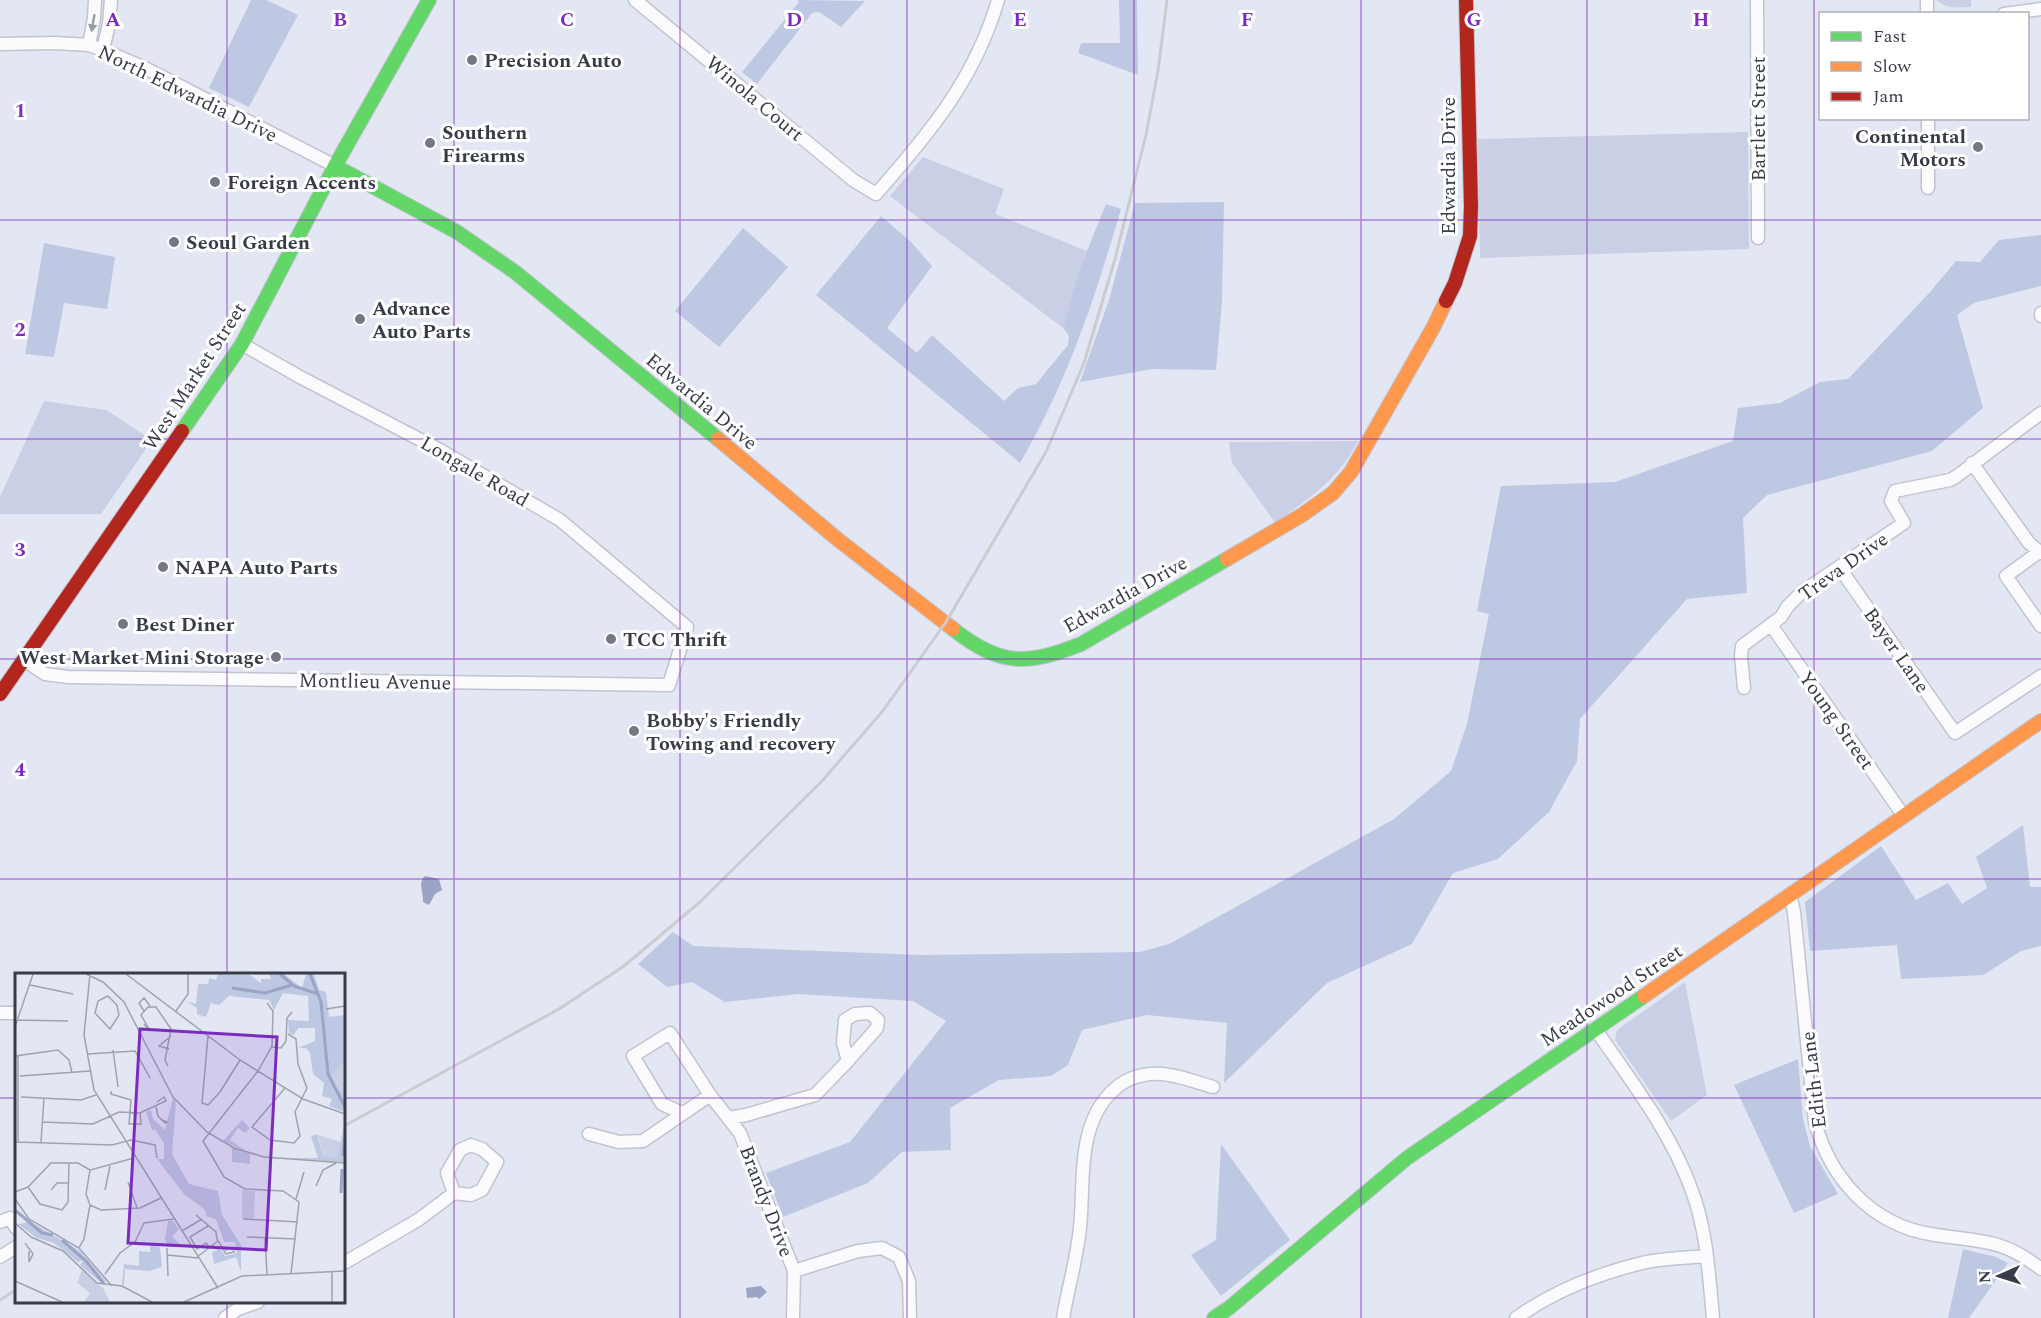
<svg xmlns="http://www.w3.org/2000/svg" width="2041" height="1318" font-family="Spectral,serif">
	<rect width="100%" height="100%" fill="#e3e7f4"/>
	<path fill="#c9cfe5" d="M1937 0H1971V7C1959 7 1946 10 1937 0Z
		M1748 132 1749 249 1480 258 1478 139Z
		M923 157 1004 189 995 214 1087 251 1078 273 1063 328 890 196Z
		M44 401 106 410 152 440 101 514H0V497Z
		M1358 441C1338 479 1311 498 1275 522L1232 463 1229 442Z
		M1685 982 1707 1095 1671 1121 1615 1040 1617 1030Z"/>
	<path fill="#bfc8e3" d="M251 0H266L298 15 249 107 209 88Z
		M798 0 865 1 841 27 819 12 812 13 757 84 742 72 799 2Z
		M1119 0H1137L1138 75 1078 53 1081 43H1120Z
		M1224 202 1222 302 1216 370 1152 369 1080 382 1109 300 1135 203Z
		M1106 204 1121 209C1095 298 1067 383 1020 463L816 295 881 216 911 242 932 266 887 328 917 353 932 335 1004 401 1018 388 1036 384 1068 345 1069 336 1063 328 1078 273Z
		M743 228 788 267 719 347 675 311Z
		M2041 235V286L1974 303 1957 315 1983 408 1932 451 1767 495 1743 518 1747 593 1687 599 1580 719 1577 761 1549 812 1498 859 1453 873 1412 944 1327 983 1224 1083 1227 1023 1147 1015 1082 1030 1068 1065 1051 1076 999 1080 950 1108 951 1150 902 1152 868 1183 783 1217 766 1173 850 1142 946 1021 913 1001 798 994 725 1002 692 982 667 987 638 964 673 932 693 946 922 955 1140 952 1169 944 1394 819 1451 771 1467 724 1489 614 1477 611 1501 486 1615 482 1733 441 1738 408 1780 403 1820 382 1848 379 1930 292 1956 261 1980 262 1999 240Z
		M44 243 115 257 107 309 64 303 54 357 25 354Z
		M2023 825 2030 887H2041V946L2021 951 1983 975 1901 979 1897 945 1810 951 1805 902 1881 846 1916 900 1948 883 1962 904 1987 888 1976 857Z
		M1798 1059 1803 1119 1810 1146 1838 1194 1794 1213 1734 1085Z
		M1221 1144 1290 1240 1221 1296 1191 1255 1216 1240Z
		M1963 1249 1996 1257 2008 1263 1969 1318H1948Z"/>
	<path fill="#9ba4c2" d="M425 876 439 879 442 890 435 894 429 905 423 902C424 892 417 883 425 876Z
		M761 1286 767 1292 759 1299 757 1297 747 1298 746 1288Z"/>
	<g fill="none" stroke-linecap="round" stroke-linejoin="round">
		<defs>
			<path id="street" d="M635 0 853 180 876 194C929 134 975 79 998 0
				M1757 0 1758 238
				M1927 0V14
				M2004 14 2041 9
				M0 44 55 43 89 45 103 50 145 68 335 166
				M89 45 94 18 95 0
				M103 50 109 24 111 0
				M1928 188V118
				M2041 313V316
				M1972 463 2029 543 2041 553
				M2039 552 2006 576 2041 626
				M1839 567 1955 733 2041 676
				M1771 625 1903 815
				M24 660 45 674 68 677 669 685 687 627 560 520 438 449 300 377 242 344
				M1744 688 1741 656 1742 646 1781 617 1788 606 1802 592 1904 523 1891 501 1895 491 1950 480 1957 476 2041 413
				M1790 894 1794 912 1815 1122C1830 1178 1871 1224 1930 1234 1977 1242 2001 1237 2041 1269
				M0 1013H16
				M1596 1030C1631 1081 1671 1132 1692 1191 1707 1231 1709 1276 1713 1318
				M682 1113 662 1104 633 1056 670 1033 710 1095 740 1133 794 1271 793 1318
				M729 1118 746 1115 815 1095 845 1064 877 1028 878 1020 870 1013 855 1014 845 1020 843 1043 848 1061
				M589 1134 619 1142 643 1141 710 1095
				M471 1145 482 1149 497 1162 482 1190 471 1195 454 1193 447 1173 460 1150Z
				M0 1222 10 1218 16 1228
				M0 1257 16 1247
				M344 1263 418 1220 454 1193
				M794 1271 858 1251 882 1248 899 1257 909 1281 910 1318
				M225 1318 238 1309 258 1302
				M1063 1318C1068 1288 1077 1258 1080 1228 1085 1179 1075 1117 1121 1084 1134 1075 1153 1072 1169 1075 1184 1077 1198 1083 1213 1087
				M1516 1318C1554 1291 1597 1274 1642 1263 1662 1258 1685 1258 1706 1256"/>
			<path id="fast" d="M335 166 457 232 515 272 718 439
				M182 431 242 344 335 166 429 0
				M953 629C1000 666 1026 666 1081 644L1227 559
				M1214 1318 1229 1308 1407 1158 1644 996"/>
			<path id="slow" d="M718 439 836 538 953 629
				M1227 559 1302 515 1333 493 1351 472 1433 328 1446 301
				M1644 996 2041 721"/>
			<path id="jam" d="M1446 301 1455 283 1470 236 1471 206 1466 0
				M0 694 182 431"/>
		</defs>
		<use href="#street" stroke="#c1c4d0" stroke-width="15"/>
		<use href="#fast" stroke="#c1c4d0" stroke-width="16"/>
		<use href="#slow" stroke="#c1c4d0" stroke-width="16"/>
		<use href="#jam" stroke="#c1c4d0" stroke-width="16"/>
		<use href="#street" stroke="#fbfbfd" stroke-width="12"/>
		<use href="#fast" stroke="#63d668" stroke-width="14"/>
		<use href="#slow" stroke="#ff974d" stroke-width="14"/>
		<use href="#jam" stroke="#b3261e" stroke-width="14"/>
		<path stroke="#cacccf" stroke-width="3" d="M344 1126 559 1009 624 966 700 902 822 781 882 712 946 622 1046 452 1084 363 1115 259 1146 135 1158 71 1167 0
			M0 1300 16 1290"/>
	</g>
	<defs><path id="oneway-solid" d="M-6-.8H1V-3.2L6.5 0L1 3.2V.8H-6Z" transform="scale(1.5)"/></defs>
	<use fill="#9a9ca2" href="#oneway-solid" transform="translate(93 23) rotate(100)"/>
	<path fill="none" stroke="#7b2cbf" stroke-width="1.5" stroke-opacity="0.55" d="M227 0V974M454 0V1318M680 0V1318M907 0V1318M1134 0V1318M1361 0V1318M1587 0V1318M1814 0V1318M0 220H2041M0 439H2041M0 659H2041M0 879H2041M0 1098H16M344 1098H2041M227 1302V1318"/>
	<g fill="#747884" stroke="#fff" stroke-width="2">
		<circle cx="472" cy="60" r="6"/>
		<circle cx="430" cy="143" r="6"/>
		<circle cx="1978" cy="147" r="6"/>
		<circle cx="215" cy="182" r="6"/>
		<circle cx="174" cy="242" r="6"/>
		<circle cx="360" cy="319" r="6"/>
		<circle cx="163" cy="567" r="6"/>
		<circle cx="123" cy="624" r="6"/>
		<circle cx="611" cy="639" r="6"/>
		<circle cx="276" cy="657" r="6"/>
		<circle cx="634" cy="731" r="6"/>
	</g>
	<g text-anchor="middle" stroke-width="6" stroke-linejoin="round" paint-order="stroke">
		<g font-size="20" font-weight="bold" fill="#383c48" stroke="#fff" text-anchor="start">
			<text x="484" y="67">Precision Auto</text>
			<text x="442" y="139">Southern<tspan x="442" dy="23">Firearms</tspan></text>
			<text x="1966" y="143" text-anchor="end">Continental<tspan x="1966" dy="23">Motors</tspan></text>
			<text x="227" y="189">Foreign Accents</text>
			<text x="186" y="249">Seoul Garden</text>
			<text x="372" y="315">Advance<tspan x="372" dy="23">Auto Parts</tspan></text>
			<text x="175" y="574">NAPA Auto Parts</text>
			<text x="135" y="631">Best Diner</text>
			<text x="623" y="646">TCC Thrift</text>
			<text x="264" y="664" text-anchor="end">West Market Mini Storage</text>
			<text x="646" y="727">Bobby's Friendly<tspan x="646" dy="23">Towing and recovery</tspan></text>
		</g>
		<g font-size="20" fill="#383c48" stroke="#fff">
			<text transform="translate(188 93) rotate(26)" y="7">North Edwardia Drive</text>
			<text transform="translate(755 98) rotate(40)" y="7">Winola Court</text>
			<text transform="translate(1758 119) rotate(-90)" y="7">Bartlett Street</text>
			<text transform="translate(1448 166) rotate(-90)" y="7">Edwardia Drive</text>
			<text transform="translate(194 376) rotate(-57)" y="7">West Market Street</text>
			<text transform="translate(702 401) rotate(40)" y="7">Edwardia Drive</text>
			<text transform="translate(475 471) rotate(30)" y="7">Longale Road</text>
			<text transform="translate(1843 566) rotate(-35)" y="7">Treva Drive</text>
			<text transform="translate(1125 594) rotate(-29)" y="7">Edwardia Drive</text>
			<text transform="translate(1897 650) rotate(55)" y="7">Bayer Lane</text>
			<text transform="translate(375 681) rotate(1)" y="7">Montlieu Avenue</text>
			<text transform="translate(1837 720) rotate(55)" y="7">Young Street</text>
			<text transform="translate(1611 995) rotate(-34)" y="7">Meadowood Street</text>
			<text transform="translate(1813 1080) rotate(-97)" y="7">Edith Lane</text>
			<text transform="translate(767 1201) rotate(69)" y="7">Brandy Drive</text>
		</g>
	</g>
	<g transform="translate(15 973)">
		<rect width="330" height="330" fill="#e3e7f4"/>
		<path d="M330 84V119L325 120 316 102ZM303 162 326 169 322 185 308 183ZM227 217 240 218 239 246 227 245ZM67 297 88 315 95 329H69L75 320 62 310Z" fill="#c9cfe5"/>
		<path d="M203 1 235 2 246 10V6H256L254 1H269L287 15 291 1H299L304 17 311 19 314 44 330 42V89L316 102 325 119H330V139L314 133 317 126 307 123 309 110 298 101 295 80 291 75H283L300 68V55H283L279 62 274 60 273 47 294 48 293 23 268 20 259 37 254 27 214 23 204 32 196 30 191 44 182 41V35L171 28 181 31 183 11H193L194 5 201 7ZM158 125 161 129 157 181 174 211 203 218 207 242 226 272V298L221 284 199 291 197 280 205 274 210 283 222 280 220 269H209L201 246 191 243 190 237 169 221 142 186H149V171L141 157H137L131 139 136 137 138 146 150 157ZM227 147 235 155 230 160 223 155 215 167 234 180 208 168ZM330 147V189L256 185H303L296 163 302 161 308 183 322 185ZM217 175 235 181V191L217 189ZM153 248H158L164 256 157 264 165 271 159 273 153 274 150 266ZM16 249 65 278 91 308 88 311 65 292 69 287 63 289 39 270 22 265 3 251ZM135 272 145 274 147 294 134 298 110 296 109 312 107 311 109 291 124 293V278L135 279Z" fill="#bfc8e3"/>
		<path fill="none" stroke="#9ba4c2" stroke-width="3" d="M265 1 279 13 303 21M295 1 306 29 313 101 330 134M217 15 250 20 277 12M328 183 330 165M326 220 327 196M0 237 27 260 38 262M47 267 72 289 89 311"/>
		<path fill="none" stroke="#9fa3af" stroke-width="1.5" d="M71 1 88 9 109 29 158 124 192 159 219 175 249 184 330 190M75 1 69 62 79 117 203 315M111 1 225 87 288 126 330 141M15 12 58 21M93 23 102 32 104 42 95 56 80 40 83 28ZM311 36 330 33M129 38 124 30 129 25 135 33M161 38 173 21V1M2 47 53 48M129 51 135 58 126 42 133 34H141L156 56 150 87 153 93M0 54 18 1M193 63 187 130 193 132 205 119 225 87M257 74 266 75 271 68 272 45 277 39M154 76 144 73 156 63M98 77 103 114M72 81 120 78 135 105M0 83 43 77 54 87 57 100M243 98 257 73 258 38 252 30M243 98 188 168 209 204 230 216 268 218 284 229 276 301M5 103 75 98M270 115 237 154 255 167 279 170 285 163 280 139 292 115 283 91 281 66 273 61M96 118V121L116 127 114 151H126L125 140M6 124 66 127 81 122M141 134 143 143 150 150 152 149 147 147M27 149 78 151 104 139 125 140 151 128 149 124 142 129M3 168V83M0 169 97 172 116 167 140 172 142 185M26 169 29 125M113 209 122 235M301 213 308 197 321 190M13 214 25 231 47 237 53 229 54 190M36 217 42 210H54M90 217 95 193M0 219 13 214 36 190H63L75 197M0 226 14 246 64 275 97 313M281 226 289 199M75 232 71 221 75 197 119 185M75 232 86 237 125 235 146 225M181 242 201 259 202 266 211 281 219 279 218 275 210 277M228 246 283 249M0 250 16 264 48 278 82 310 107 313 137 329M193 253 175 264 182 276 191 270 194 274M167 258 187 246M232 264 281 266M250 265 252 301M10 270 18 281 14 289V278M64 275 69 266 75 232M152 275 153 303M152 282 183 285M182 284 203 268M317 299V329M90 301 105 280 120 269 129 250 159 246M0 308 47 329M169 329 227 303 330 298"/>
		<path fill="#7b2cbf" fill-opacity="0.15" stroke="#7b2cbf" stroke-width="3" d="M125 56 262 64 251 277 113 270Z"/>
		<rect width="330" height="330" fill="none" stroke="#383c48" stroke-width="3"/>
	</g>
	<g font-size="20" text-anchor="middle" font-weight="bold" fill="#7b2cbf" stroke="#fff" stroke-width="6" stroke-linejoin="round" paint-order="stroke">
		<text x="113" y="26">A</text>
		<text x="340" y="26">B</text>
		<text x="567" y="26">C</text>
		<text x="794" y="26">D</text>
		<text x="1020" y="26">E</text>
		<text x="1247" y="26">F</text>
		<text x="1474" y="26">G</text>
		<text x="1701" y="26">H</text>
		<text x="20" y="117">1</text>
		<text x="20" y="336">2</text>
		<text x="20" y="556">3</text>
		<text x="20" y="776">4</text>
	</g>
	<rect x="1819" y="12" width="210" height="108" fill="#ffffff" stroke="#afb1b6" stroke-width="1.5"/>
	<rect x="1831" y="32" width="30" height="9" fill="#63d668" stroke="#afb1b6" stroke-width="1.5"/>
	<text x="1873" y="42" font-size="18" fill="#383c48">Fast</text>
	<rect x="1831" y="62" width="30" height="9" fill="#ff974d" stroke="#afb1b6" stroke-width="1.5"/>
	<text x="1873" y="72" font-size="18" fill="#383c48">Slow</text>
	<rect x="1831" y="92" width="30" height="9" fill="#b3261e" stroke="#afb1b6" stroke-width="1.5"/>
	<text x="1873" y="102" font-size="18" fill="#383c48">Jam</text>
	<g transform="translate(1999 1276) rotate(267)" stroke="#ffffff" stroke-width="4.5" paint-order="stroke">
	<path d="M0-4.5L10 22L0 15L-10 22Z" fill="#383c48"/>
	<text y="-9" font-size="16" font-weight="bold" text-anchor="middle" fill="#383c48">N</text>
	</g>
</svg>
